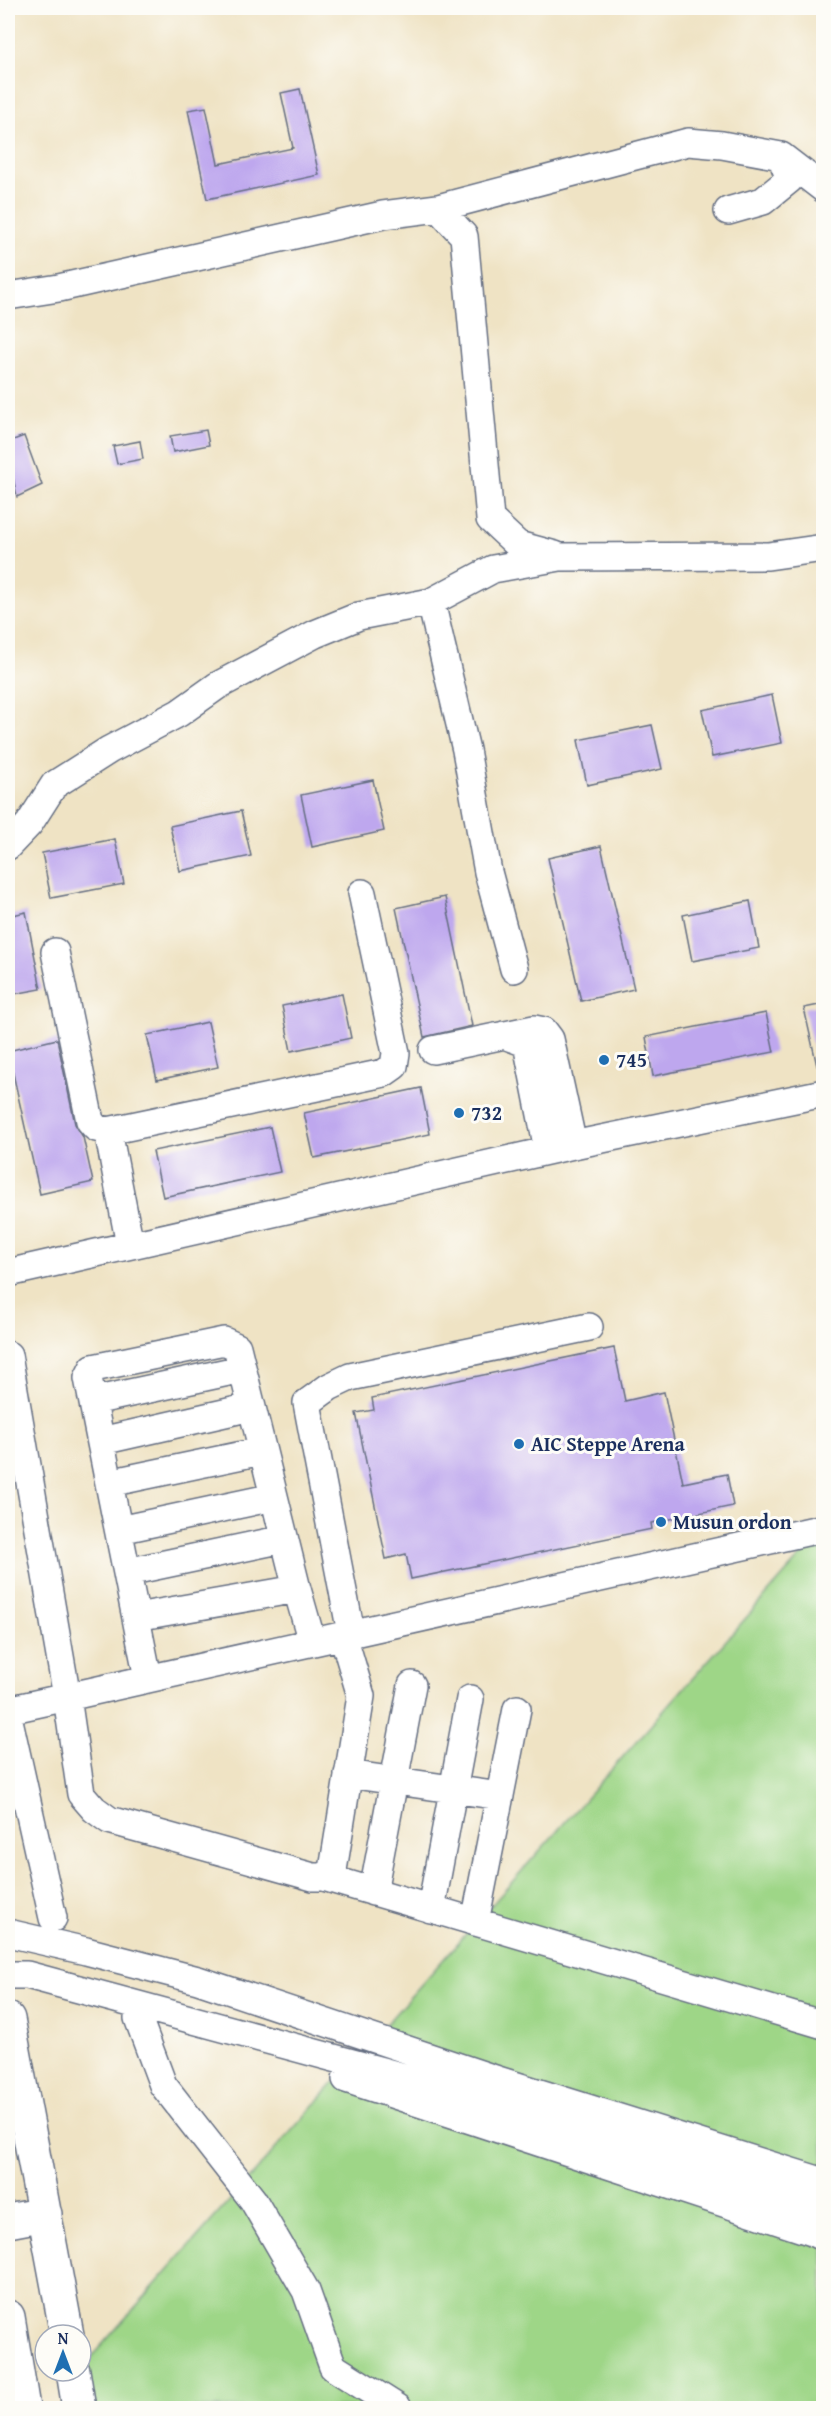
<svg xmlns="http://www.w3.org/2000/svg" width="831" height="2416" font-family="'Gentium Book Plus',serif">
	<rect width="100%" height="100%" fill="#fdfcf7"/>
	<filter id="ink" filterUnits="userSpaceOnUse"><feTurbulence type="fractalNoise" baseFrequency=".0167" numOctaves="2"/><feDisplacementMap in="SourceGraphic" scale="12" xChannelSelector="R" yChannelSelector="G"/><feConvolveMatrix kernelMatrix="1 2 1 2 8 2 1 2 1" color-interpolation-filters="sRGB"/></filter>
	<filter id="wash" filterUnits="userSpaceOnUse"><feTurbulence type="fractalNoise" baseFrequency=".008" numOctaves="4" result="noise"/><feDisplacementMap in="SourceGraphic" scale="24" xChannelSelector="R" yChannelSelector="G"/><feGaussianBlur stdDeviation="1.35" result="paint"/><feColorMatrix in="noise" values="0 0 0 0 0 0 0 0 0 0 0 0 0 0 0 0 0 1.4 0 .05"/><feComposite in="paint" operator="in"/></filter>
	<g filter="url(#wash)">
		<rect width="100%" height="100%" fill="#efe3c4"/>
		<path fill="#9ed687" stroke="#5c8272" stroke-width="1.5" d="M823 1531V2408H71L92 2356Z"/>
		<g id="blocks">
			<path fill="#bea7ee" d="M300 89 319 175 207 199 188 110 206 107 218 164 293 148 281 93Z
				M206 430 209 445 173 452 170 436Z
				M24 436 42 485 17 497 8 453V442Z
				M140 441 143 459 117 464 113 446Z
				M772 695 782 743 712 757 702 710Z
				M652 725 662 769 587 785 578 740Z
				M373 780 384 831 312 847 301 795Z
				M241 811 251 856 180 871 170 826Z
				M115 839 124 884 51 898 42 853Z
				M601 846 634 989 581 1001 548 858Z
				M445 897 472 1026 424 1037 396 908Z
				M750 901 759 948 692 961 683 915Z
				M26 912 41 989 8 995V916Z
				M342 994 351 1038 291 1051 282 1006Z
				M824 1004V1065L817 1066 804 1008Z
				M766 1013 774 1052 653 1076 646 1037Z
				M208 1022 218 1067 157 1080 147 1035Z
				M57 1039 75 1124 83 1137 93 1182 40 1194 8 1051Z
				M421 1088 430 1134 314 1158 304 1113Z
				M270 1127 280 1172 163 1197 153 1151Z
				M614 1348 625 1401 664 1392 683 1483 727 1474 733 1506 651 1523 652 1529 411 1579 406 1554 386 1559 356 1413 374 1410 372 1398Z"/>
		</g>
	</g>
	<g filter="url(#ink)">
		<use href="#blocks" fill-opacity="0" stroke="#656e82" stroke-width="1.5"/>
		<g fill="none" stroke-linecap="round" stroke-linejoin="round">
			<defs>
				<path id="minor" d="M438 208 688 142 722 145 781 156 824 189
					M728 211 763 201 790 179 781 156
					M8 296 59 288 383 215 438 208 464 236 490 519 518 545 555 555
					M431 602 466 750 488 872 514 969
					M8 846 29 824 54 785 109 750 179 713 217 686 315 634 359 616 431 602 493 569 560 557 768 556 824 548
					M55 952 90 1121 96 1128 108 1131 384 1073 394 1066 396 1053 362 893
					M504 1035 523 1042 528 1049 548 1150
					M433 1050 534 1029 544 1031 550 1039 573 1145
					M108 1131 130 1245
					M8 1273 573 1145 824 1093
					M8 1355 67 1697 8 1710
					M93 1401 242 1369
					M101 1441 251 1407
					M109 1483 262 1451
					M119 1530 274 1497
					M127 1572 284 1539
					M297 1589 312 1642
					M136 1617 297 1589 237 1347 224 1341 93 1368 88 1378C108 1478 128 1579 148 1678
					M351 1633 307 1403 329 1387 350 1377 589 1327
					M343 1635 361 1696 333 1870 324 1877H313L109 1820 94 1809 81 1794 67 1697 824 1528
					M8 1716 53 1918
					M348 1774 500 1796
					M324 1877 824 2025
					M373 1892 412 1685
					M431 1909 470 1699
					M475 1922 517 1709
					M8 1933 86 1951 198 1980 498 2080 824 2182
					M8 1975H27L467 2094 824 2208
					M138 2018 163 2085 253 2200 306 2291 333 2367 398 2408
					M346 2079 812 2232 824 2238"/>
				<path id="highway" d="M8 2019 67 2335
					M8 2221 45 2214
					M8 2317 23 2408
					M73 2371 79 2408"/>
			</defs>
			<use href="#minor" stroke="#656e82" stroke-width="30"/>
			<use href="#highway" stroke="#656e82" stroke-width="36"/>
			<use href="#minor" stroke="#fff" stroke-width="27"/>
			<use href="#highway" stroke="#fff" stroke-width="33"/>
		</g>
	</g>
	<g fill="#1f6fb2" stroke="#fdfcf7" stroke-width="2">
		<circle cx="604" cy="1060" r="6"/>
		<circle cx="459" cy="1113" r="6"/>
		<circle cx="519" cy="1444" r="6"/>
		<circle cx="661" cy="1522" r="6"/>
	</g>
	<g text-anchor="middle" stroke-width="6" stroke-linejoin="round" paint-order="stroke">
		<g font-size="20" font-weight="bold" fill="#1b2f5e" stroke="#fdfcf7" text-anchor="start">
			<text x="616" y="1067">745</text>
			<text x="471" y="1120">732</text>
			<text x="531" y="1451">AIC Steppe Arena</text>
			<text x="673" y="1529">Musun ordon</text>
		</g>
	</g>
	<rect width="831" height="2416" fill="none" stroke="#fdfcf7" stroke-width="30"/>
	<g transform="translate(63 2353)"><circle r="28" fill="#fdfcf7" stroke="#a3aaba" stroke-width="1.5"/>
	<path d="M0-4.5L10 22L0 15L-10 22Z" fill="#1f6fb2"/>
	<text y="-9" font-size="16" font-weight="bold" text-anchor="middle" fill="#1b2f5e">N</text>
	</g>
</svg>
